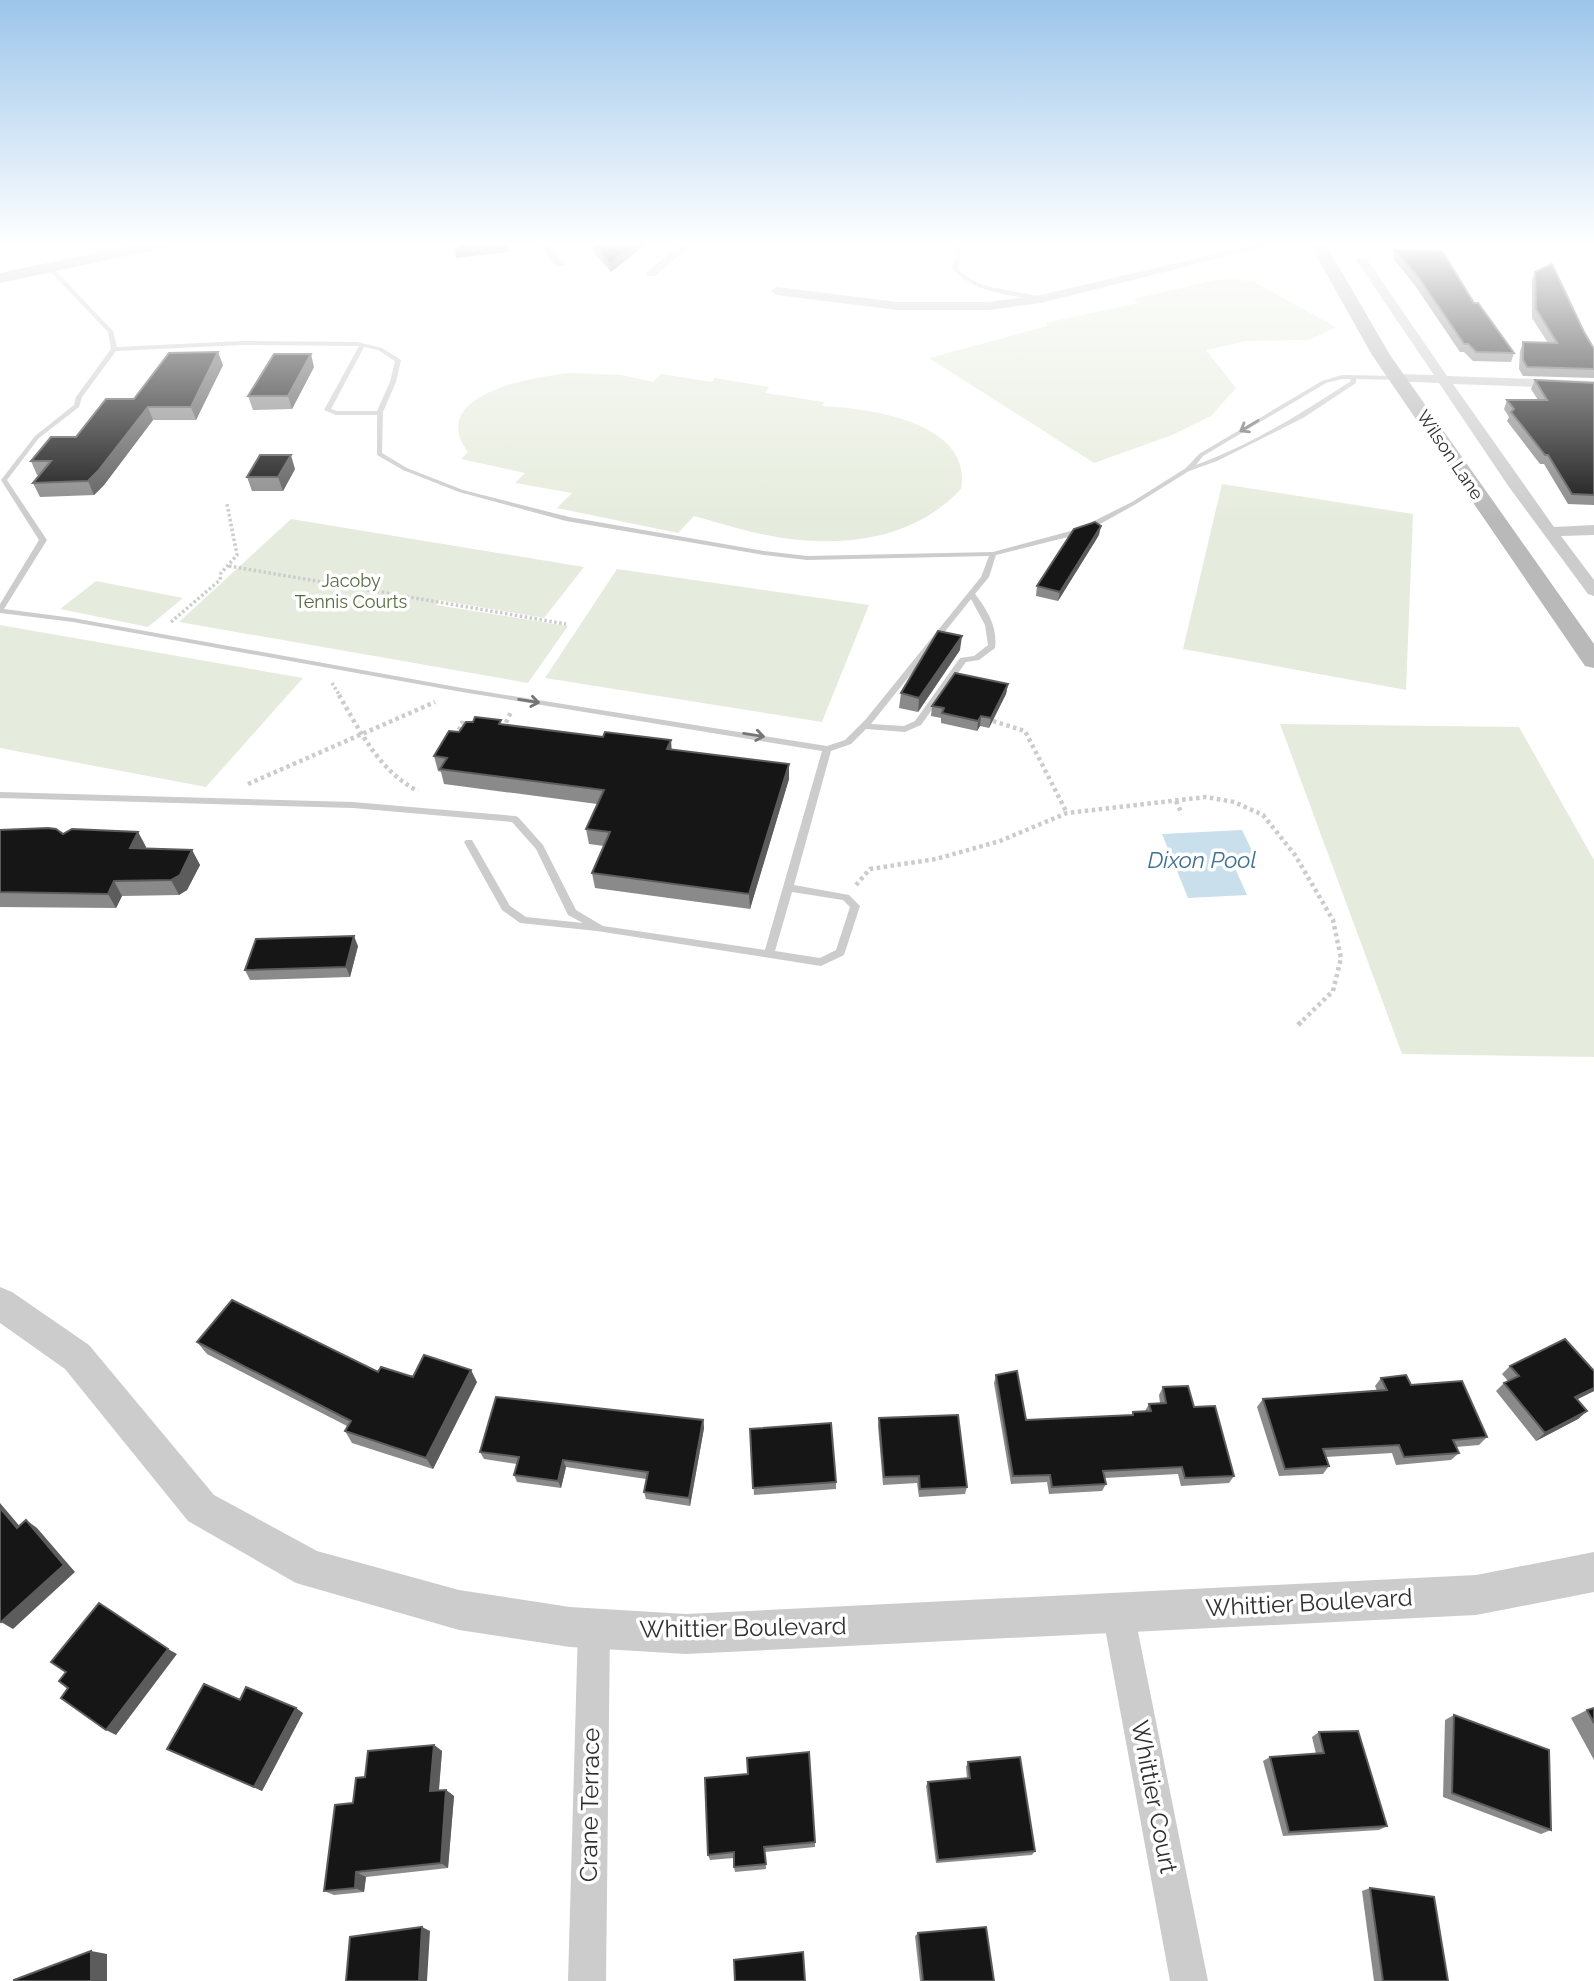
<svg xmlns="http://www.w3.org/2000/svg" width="1594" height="1981" font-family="Raleway,sans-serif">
	<rect width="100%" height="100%" fill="#fff"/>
	<path fill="#e6ecdd" d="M1234 279 1254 282 1336 327 1309 340 1246 341 1206 350 1236 388 1211 416 1172 435 1094 463 929 358 1048 326 1045 323 1138 303 1133 299 1216 280Z
		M572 373 621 375 653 382 661 374 712 382 715 378 769 387 765 393 824 402 822 406C868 408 974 422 961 489 904 550 815 549 740 529 724 525 710 520 694 516L678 533 557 508 572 493 515 483 525 473 461 459 468 452C425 394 535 376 572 373Z
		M1222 484 1413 514 1406 690 1183 649Z
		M291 519 584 567 544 618 439 600 436 605 568 626 528 683 179 622Z
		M617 569 869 605 822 722 545 678Z
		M96 581 183 598 148 627 60 609Z
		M0 625 303 678 206 787 0 748Z
		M1280 724 1519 727 1594 860V1057L1402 1054Z"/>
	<path fill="#cadfec" d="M1242 830 1255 857 1231 859 1247 895 1188 898 1162 834Z"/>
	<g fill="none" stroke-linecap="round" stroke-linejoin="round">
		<path stroke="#ccc" stroke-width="3.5" stroke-dasharray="2.5 2.5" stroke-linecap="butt" d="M229 566 566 624
			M171 622 220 580 221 573 237 555 227 504
			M332 683 340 696"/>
		<path stroke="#ccc" stroke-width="4.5" stroke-dasharray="3.5 3.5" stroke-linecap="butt" d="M339 695C360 731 379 771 418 791
			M993 721 1025 731 1067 813
			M503 729 511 712
			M459 730 462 723 471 725
			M248 784 435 702
			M1176 801 1182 814
			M856 885 870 869 936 859 1000 841 1067 813 1206 797 1234 802 1263 815 1295 855 1333 920 1341 958 1333 991 1299 1024"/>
		<path stroke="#ccc" stroke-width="5" stroke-dasharray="4.5 4.5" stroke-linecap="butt" d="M1298 1025 1301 1022"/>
		<path fill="#ccc" fill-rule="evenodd" d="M953 242H958L962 255 958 268C980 294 1015 287 1044 299L1041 301C1010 294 974 294 952 268L956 255Z
			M47 266H51L113 331 117 347 242 341 357 342 382 348 401 360 396 382 383 412 382 453 407 468 463 490 569 517 764 551 807 556 993 552 1078 529 1132 502 1186 468 1199 454 1322 381 1342 375 1399 376 1402 378 1399 380 1356 379V383L1303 418 1217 461 1189 471 1136 504 1084 533 996 555 989 577 975 594C987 609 998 628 995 648L979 660 966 662 921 725 905 732 866 729 851 744 831 751 794 885 849 895 860 906 844 955 821 966 597 931 520 923 502 910 464 842 466 840H472L510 906 526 917 583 923 568 915 536 849 512 822 353 808 0 798V792L353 802 515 816 518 817 543 845 576 910 603 926 765 950 822 751 462 692 73 622 0 613V604L39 540 1 480 35 436 74 405 76 397 111 349 108 332 47 268ZM242 345 359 346 324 410 336 415H377V455L403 470 459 492 566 521 764 555 807 560 989 556 981 577 866 719 845 740 827 746 462 688 73 618 4 609 47 540 7 480 39 438 79 407 82 397 116 351ZM364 347 378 350 395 361 390 382 377 411H337L331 409ZM1342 379H1350L1351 381C1302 413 1251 445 1196 465L1203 456 1326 383ZM971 599 985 625 988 645 974 656 960 658 915 721 904 726 871 724ZM792 892 843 900 850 907 836 950 820 958 775 951Z"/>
		<path fill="#ccc" fill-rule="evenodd" d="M538 242H548L565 264 563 266H555Z
			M683 242H695L655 276H647V272Z
			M1266 242H1284L1041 303 989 310H897L777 295 771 291 777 287 897 302H989L1041 295Z
			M1358 258H1366L1447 376 1594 381V389L1453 384 1554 527 1594 525V535L1561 536 1594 580V596L1588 594 1509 487 1439 383 1394 381V375L1399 374 1434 375 1356 260Z
			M1118 1596 1129 1601 1134 1612 1208 1981H1170L1102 1612 1107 1601Z
			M594 1612 606 1616 610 1628 606 1981H568L578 1628 582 1616Z"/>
		<path fill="#ccc" fill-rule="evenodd" d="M0 1287 12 1292 89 1345 214 1495 317 1551 459 1590 570 1607 686 1614 1476 1575 1594 1552V1592L1476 1615 686 1654 570 1647 459 1630 296 1583 188 1521 65 1369 0 1323Z"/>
		<path fill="#b9b9b9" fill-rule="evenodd" d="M148 242H176L168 247 0 283V273Z
			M1313 242H1327L1329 250 1390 355 1594 644V668L1585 666 1372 355 1313 250Z"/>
	</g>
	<path fill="#8a8a8a" d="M648 242 611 272 594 253 593 245Z
		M1395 250 1474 303 1514 353 1511 362 1473 361 1464 352H1460L1416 287 1393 258Z
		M1535 272 1584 332 1594 349V378L1523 376 1519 369 1520 351 1523 342 1548 343 1532 318V280Z
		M223 365 196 420H153L104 485 94 495 40 497 33 483 40 475H37L31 461 76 437 134 399Z
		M314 367 292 409 253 410 248 396Z
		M1535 380 1594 383V505L1568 504 1544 464H1540L1507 421 1509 417 1504 409 1507 400H1538L1531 389Z
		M295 469 283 491H252L247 477Z
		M1099 535 1058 601 1036 596 1037 586Z
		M960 650 918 712 899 708 901 693Z
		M1008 684 1006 694 989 728 980 726 977 731 941 723V718L931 716 932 706Z
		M502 725 672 750 789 764V779L750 909 595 888 592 873 604 846 589 844 586 829 597 804 444 784 441 772 438 771 434 756 459 732Z
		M0 830 63 834 138 832 146 847 145 848 192 850 200 865 187 890 179 895 122 896 116 908 0 907Z
		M358 946 350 977 250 980 245 970Z
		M197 1342 378 1372 477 1382 433 1469 352 1443 345 1431 347 1426 207 1354Z
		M1510 1366 1594 1371V1391L1577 1399 1587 1411 1578 1419 1536 1441 1496 1391 1504 1383 1508 1381 1502 1374Z
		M996 1375 1026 1420 1132 1415 1133 1412 1145 1411 1149 1404 1160 1403 1159 1395 1163 1387 1194 1407 1234 1476 1229 1483 1181 1486 1178 1474 1105 1478 1106 1484 1102 1491 1049 1494 1047 1482 1011 1484 994 1383Z
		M1381 1378 1411 1385 1487 1437 1479 1445 1456 1447 1459 1453 1451 1460 1396 1465 1392 1453 1326 1457 1329 1466 1323 1474 1279 1476 1257 1407 1263 1399 1377 1391 1375 1386Z
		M879 1418 967 1487 965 1494 919 1497 917 1483 883 1485 878 1426Z
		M703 1420 704 1428 690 1506 646 1499 644 1492 646 1479 566 1467 561 1488 517 1482 514 1475 517 1464 484 1459 480 1452Z
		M750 1429 836 1482V1489L754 1495Z
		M240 1700 303 1713 262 1791 167 1749Z
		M1594 1708V1760L1571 1718 1587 1710Z
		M1454 1715 1551 1830 1541 1834 1443 1797 1445 1720Z
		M1319 1732 1387 1826 1379 1830 1283 1836 1263 1761 1270 1757 1316 1754 1312 1737Z
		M434 1745 442 1751 439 1791 446 1790 454 1796 448 1868 366 1877 364 1892 334 1895 324 1891 353 1803 365 1777Z
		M968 1762 1035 1851 1032 1855 936 1863 926 1786 928 1782 967 1778 966 1767Z
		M748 1774 815 1842V1847L765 1852 766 1869 735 1872 734 1867V1858L710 1860 708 1855Z
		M1370 1888 1448 1981H1374L1362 1891Z
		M918 1933 994 1981H920L915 1936Z"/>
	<path fill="#5c5c5c" d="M637 242H648L611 272 610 264Z
		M507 244 508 252 456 258 455 250Z
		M218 352 223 365 196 420 191 407Z
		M311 354 314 367 292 409 288 396Z
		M148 407 153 420 104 485 94 495 88 481Z
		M291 455 295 469 283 491 278 477Z
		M1101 526 1099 535 1058 601 1060 592Z
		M962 636 960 650 918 712 919 698Z
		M1008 684 1006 694 989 728 991 718Z
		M981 716 980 726 977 731 978 721Z
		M671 740 672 754 667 749Z
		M789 764V779L750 909 749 894Z
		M138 832 146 847 138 863 130 848Z
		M192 850 200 865 187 890 179 895 171 880Z
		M114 881 122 896 116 908 108 894Z
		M354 936 358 946 350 977 346 967Z
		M471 1370 477 1382 433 1469 426 1458Z
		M1594 1388V1391L1566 1405 1575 1397Z
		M1587 1411 1578 1419 1536 1441 1545 1433Z
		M703 1420 704 1428 690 1506 689 1498Z
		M563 1460 566 1467 561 1488 558 1481Z
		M0 1503 28 1536 17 1528 0 1508Z
		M26 1520 37 1528 75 1572 13 1629 1 1622Z
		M168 1649 177 1654 116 1735 106 1730Z
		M296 1708 303 1713 262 1791 254 1787Z
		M434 1745 442 1751 438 1798 430 1791Z
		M446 1790 454 1796 448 1868 441 1863Z
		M356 1872 366 1877 364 1892 355 1888Z
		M422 1927 430 1931 427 1981H419Z
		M91 1951 107 1954V1981H91Z"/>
	<path fill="#161616" stroke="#5c5c5c" stroke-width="2" d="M465 242H506L507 244 455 250Z
		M598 242H637L610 264 593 245Z
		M1395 250 1442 251 1474 303H1478L1514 353 1476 352 1468 344H1464L1419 278Z
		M1552 264 1584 332 1594 349V369L1527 367 1523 360V342L1557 343 1536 309 1535 272Z
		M218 352 191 407H148L98 471 88 481 33 483 51 461H31L51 437H76L106 399H134L169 353Z
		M274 354H311L288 396H248Z
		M1535 380 1594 383V495L1572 494 1548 455H1545L1511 412 1514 409 1507 400H1547Z
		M260 455H291L278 477H247Z
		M1095 522 1101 526 1060 592 1037 586 1074 529Z
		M938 631 962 636 919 698 901 693Z
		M955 673 1008 684 991 718 981 716 978 721 942 713 944 708 932 706Z
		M475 717 501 720 499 724 603 737 605 732 671 740 667 749 789 764 749 894 592 873 610 832 586 829 604 790 440 769 447 758 434 756 449 731 459 732 466 722H473Z
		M48 828 56 829 63 834 72 829 138 832 130 848 192 850 180 875 171 880 114 881 108 894 0 892V830Z
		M354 936 346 967 245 970 256 939Z
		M232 1300 378 1372 381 1367 413 1377 424 1355 471 1370 426 1458 345 1431 351 1421 197 1342Z
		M1565 1339 1594 1371V1388L1575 1397 1587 1411 1545 1433 1504 1383 1519 1376 1510 1366Z
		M1017 1371 1026 1420 1133 1415V1412L1151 1411 1149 1404 1166 1403 1163 1387 1188 1386 1194 1407 1215 1406 1234 1476 1185 1478 1182 1467 1103 1471 1106 1484 1052 1487 1050 1475 1013 1476 996 1375Z
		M1406 1375 1411 1385 1462 1381 1487 1437 1453 1440 1459 1453 1404 1457 1399 1445 1323 1449 1329 1466 1285 1469 1263 1399 1387 1390 1381 1378Z
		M496 1397 703 1420 689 1498 644 1492 648 1472 563 1460 558 1481 514 1475 519 1457 480 1452Z
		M958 1415 967 1487 920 1489 919 1476 884 1477 879 1418Z
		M831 1423 836 1482 753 1488 750 1429Z
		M0 1508 17 1528 26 1520 64 1565 1 1622 0 1621Z
		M99 1603 168 1649 106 1730 61 1698 68 1688 59 1681 66 1672 51 1662Z
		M204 1684 240 1700 246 1687 296 1708 254 1787 167 1749Z
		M1594 1708V1723L1587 1710Z
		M1454 1715 1549 1750 1551 1830 1452 1793Z
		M1358 1731 1387 1826 1289 1832 1270 1757 1324 1753 1319 1732Z
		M434 1745 430 1791 446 1790 441 1863 356 1872 355 1888 324 1891 335 1805 353 1803 356 1778 365 1777 368 1751Z
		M809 1752 815 1842 764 1847 766 1864 734 1867V1852L708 1855 705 1778 748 1774 747 1758Z
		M1020 1757 1035 1851 938 1860 928 1782 970 1778 968 1762Z
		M1370 1888 1434 1897 1448 1981H1383Z
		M422 1927 419 1981H346L350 1937Z
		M986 1927 994 1981H923L918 1933Z
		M91 1951V1981H14V1980Z
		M803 1952 805 1981H735L734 1960Z"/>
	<defs><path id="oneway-shaft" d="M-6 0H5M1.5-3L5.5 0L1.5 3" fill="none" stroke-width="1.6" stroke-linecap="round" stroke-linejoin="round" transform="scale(1.75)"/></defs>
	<g stroke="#767676">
		<use href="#oneway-shaft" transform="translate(1249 426) rotate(149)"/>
		<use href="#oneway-shaft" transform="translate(529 701) rotate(9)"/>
		<use href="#oneway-shaft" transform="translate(754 735) rotate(9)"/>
	</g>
	<linearGradient id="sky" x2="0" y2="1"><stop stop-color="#9cc5ea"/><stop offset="0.47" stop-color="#fff"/><stop offset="1" stop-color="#fff" stop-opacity="0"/></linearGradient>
	<rect width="1594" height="519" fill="url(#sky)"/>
	<g text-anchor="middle" stroke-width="7" stroke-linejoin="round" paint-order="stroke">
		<g font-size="18" fill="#2f2f2f" stroke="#fff">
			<text transform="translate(1450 455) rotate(56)" y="6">Wilson Lane</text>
		</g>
		<g font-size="18" fill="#536b3d" stroke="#fff">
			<text x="351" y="587">Jacoby<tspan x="351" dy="21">Tennis Courts</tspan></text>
		</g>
		<g font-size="23" font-style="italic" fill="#3e7291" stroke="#fff">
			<text x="1202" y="868">Dixon Pool</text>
		</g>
		<g font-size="24" fill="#2f2f2f" stroke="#fff">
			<text transform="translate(1309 1603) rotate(-3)" y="8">Whittier Boulevard</text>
			<text transform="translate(743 1628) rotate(-1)" y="8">Whittier Boulevard</text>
			<text transform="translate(1154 1797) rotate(79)" y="8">Whittier Court</text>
			<text transform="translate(590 1805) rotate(-89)" y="8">Crane Terrace</text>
		</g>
	</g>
</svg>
